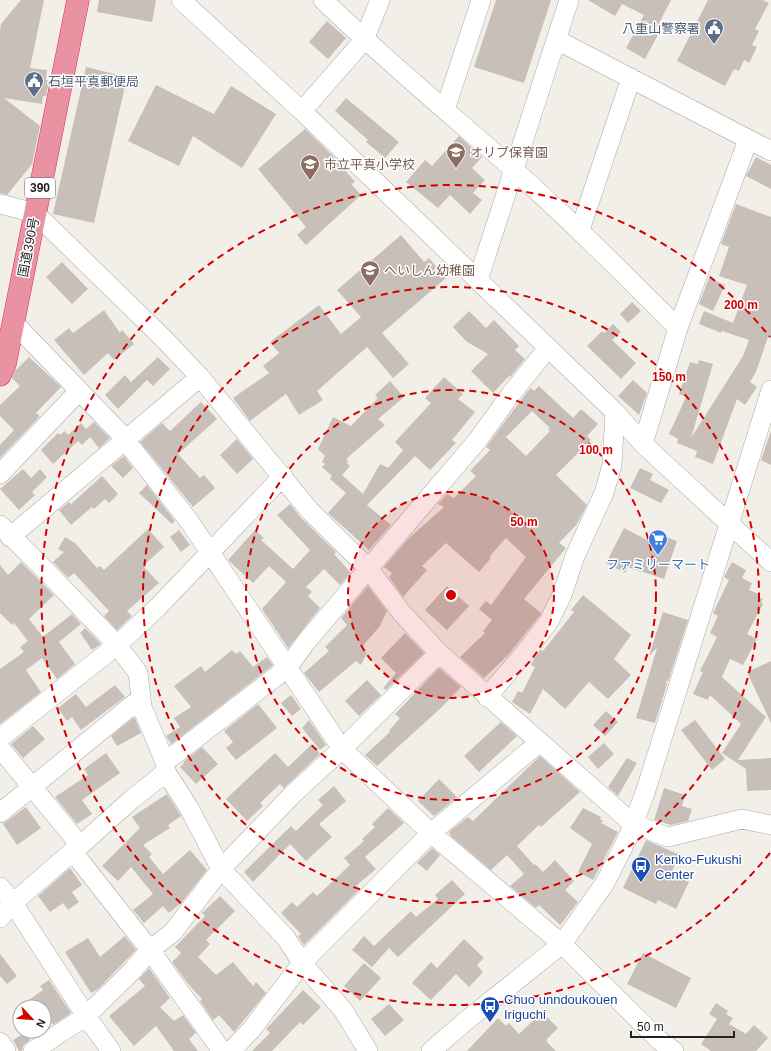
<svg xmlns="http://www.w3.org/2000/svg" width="771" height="1051" font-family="Arial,'Noto Sans JP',sans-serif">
	<rect width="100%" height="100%" fill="#f2efe9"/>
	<path fill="#c7bfb8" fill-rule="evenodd" d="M21 0H44L30 68 47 70 46 80 49 81 46 96H43L42 104 4 98 40 126 32 164 7 195 0 193V30L1 24Z
		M99 0H156L152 22 97 12Z
		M496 0H551L524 83 474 67Z
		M588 0H671L656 29 660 31 645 59 626 48 644 15 622 4 615 16Z
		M708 0H763L769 3 755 29 759 31 752 45 757 47 749 63 744 60 739 71 734 69 725 86 677 61Z
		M327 21 346 38 328 59 309 42Z
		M86 67 127 77 94 223 53 214Z
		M156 85 214 114 231 86 276 114 242 168 193 136 179 166 128 141Z
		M346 98 399 142 385 158 366 142 368 140 335 111Z
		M305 129 335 158 355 182 351 184 361 195 306 245 297 235 306 227 258 169Z
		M459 136 482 157 472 168 485 180 473 193 482 200 470 214 450 195 438 208 406 182 425 160 432 166Z
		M756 157 771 165V189L746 176Z
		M736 204 771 217V338L768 337 756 372 750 382 757 387 745 405 737 399 713 464 695 457 697 451 677 443 678 439 669 434 686 397 679 394 690 362 698 364 699 360 713 364 691 438 743 356 749 340 722 331 721 333 699 324 704 311 733 323 747 285 719 276 729 247 721 244Z
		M401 235 424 262 429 258 446 278 382 333 409 364 393 378 367 347 317 391 323 400 299 415 286 394 250 421 233 398 269 373 263 366 279 353 270 342 319 305 341 334 361 317 337 290Z
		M62 262 88 289 72 304 46 277Z
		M709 278 725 285 713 311 699 304Z
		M632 302 641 311 628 323 620 314Z
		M104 310 120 333 122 330 134 344 114 360 108 353 84 375 54 340 69 328 73 333Z
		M469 311 486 328 494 320 519 346 515 350 525 359 510 377 509 376 493 393 471 371 488 354 467 342 453 327Z
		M613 324 621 332 612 340 636 363 621 379 587 346 602 331 604 333Z
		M29 357 61 387 36 413 40 416 0 458V445L14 430 0 416V405L20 386 12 378 15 371Z
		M158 357 170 369 153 386 147 380 118 409 105 395 125 375 131 382Z
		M444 377 463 394 458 399 475 412 452 440 456 443 430 470 415 456 367 505 391 525 369 550 328 513 346 493 330 479 332 476 322 467 325 464 322 462 325 456 318 449 333 417 351 426 378 398 375 395 390 381 404 397 378 419 385 425 346 459 348 461 347 463 350 466 342 475 363 494 380 464 388 468 403 450 395 442 431 403 425 398Z
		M633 380 647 393 639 415 618 396Z
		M539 386 573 418 581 409 598 424 587 436 591 440 556 475 587 505 577 524 559 543 566 548 524 599 541 613 540 615 509 654 484 678 460 657 485 633 483 631 492 620 479 609 486 601 491 605 526 557 506 538 489 557 491 558 479 572 446 543 422 566 427 570 403 597 389 577 392 573 384 567 408 539 444 507 438 504 447 494 454 498 476 476 470 471 490 450 486 447 527 392 531 388 534 391ZM532 411 550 428 548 430 550 431 526 456 506 437Z
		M201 402 217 419 178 454 200 478 204 475 215 488 193 507 140 442 162 423 170 431Z
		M94 422 110 438 99 448 90 437 82 445 78 441 53 464 41 450 58 433 60 435 65 431 68 435 81 423 86 429Z
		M771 431V465L761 460Z
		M237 439 253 459 237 474 220 455Z
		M124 456 133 468 123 478 111 466Z
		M640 468 653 474 650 480 669 490 661 503 630 488Z
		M23 469 31 478 40 469 47 477 32 492 35 495 19 510 0 489Z
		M102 476 118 494 109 503 105 499 94 509 92 507 71 525 59 510 69 502 71 504Z
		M147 485 175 521 172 524 139 493Z
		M290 504 302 519 336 552 334 554 351 573 340 585 324 569 306 587 312 592 308 596 320 608 288 648 262 609 286 582 269 566 253 583 228 560 255 530 264 538 261 540 293 569 310 550 277 515Z
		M624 528 649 541 652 532 677 541 664 579 628 567 625 573 606 563Z
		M148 529 164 547 143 566 159 583 127 611 132 616 117 630 104 616 109 611 74 573 68 578 53 562 64 552 58 549 65 537 75 543 97 568 100 566 104 570Z
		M179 530 190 545 181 552 170 537Z
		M21 562 54 595 29 619 43 637 72 614 81 624 59 642 75 664 57 679 42 658 26 670 41 692 0 724V669L24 652 20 647 28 641 14 623 12 625 0 613V565L8 575Z
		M732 562 746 570 742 578 752 583 749 590 759 594 758 597 763 599 761 602 763 604 747 634 757 639 743 665 730 659 722 677 766 717 738 760 771 758V790L747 791 746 769 722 753 741 724 710 695 708 700 693 694 703 672 700 671 717 637 710 633 718 616 713 613 729 580 724 577Z
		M368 586 387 611 380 626 361 648 367 653 361 665 356 661 319 692 304 673 329 651 325 647 347 625 341 618Z
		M447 586 469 606 447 630 425 610Z
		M583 595 631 635 614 659 631 675 608 699 589 682 565 709 543 689 530 714 512 702 518 691 522 693 535 667 531 665 535 657 541 650 543 651 574 612 571 610Z
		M663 612 688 620 668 682 665 681 667 684 655 723 636 718 657 648 649 656Z
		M85 628 101 644 92 650 80 633Z
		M405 633 424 653 386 690 383 688 396 673 381 658Z
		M232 650 236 654 240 651 253 667 267 657 273 665 171 744 166 736 180 727 174 718 191 707 174 686 201 666 205 672Z
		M771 661V723L747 672Z
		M439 668 461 687 442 707 377 766 365 755 390 732 389 731 400 718 395 714Z
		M367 680 381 695 359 716 345 701Z
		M115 685 125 697 81 730 72 717 67 721 58 708 76 694 86 707Z
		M291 695 301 709 292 716 281 703Z
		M258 704 277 728 236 760 226 748 233 742 224 731Z
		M606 711 618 722 605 736 593 725Z
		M133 718H135L141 733 117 746 111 736Z
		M309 720 326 745 320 750 302 728Z
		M695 720 725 759 712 770 681 730Z
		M501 722 517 736 479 772 464 756Z
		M33 726 45 739 23 758 11 744Z
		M604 743 614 754 598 769 588 757Z
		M312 744 320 754 284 788 280 784 260 803 263 806 247 821 226 799 275 753 288 767Z
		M202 747 218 764 196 784 180 767 184 763 183 762Z
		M106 753 120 773 82 800 92 814 77 824 55 797 88 775 84 769Z
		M540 756 580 792 541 827 539 825 517 846 534 865 535 864 543 872 555 860 574 881 565 890 578 902 560 925 539 905 536 908 510 886 524 874 507 855 491 870 451 836 449 832 468 817 473 821Z
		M627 758 637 763 618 796 608 787Z
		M439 779 457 797 434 816 418 801Z
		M334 786 346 801 319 824 332 837 306 861 290 844 253 882 244 872 291 826 296 831 323 805 318 800Z
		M664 788 685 795 682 806 692 809 688 821 671 825 654 820Z
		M167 794 181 816 168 825 170 828 143 845 152 854 149 857 163 874 190 850 207 870 182 902 169 913 163 906 144 923 133 910 153 894 131 867 118 881 102 866 140 828 132 817Z
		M26 807 41 828 17 845 3 824Z
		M388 808 404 823 365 857 376 869 357 885 356 887 359 890 304 945 298 936 301 934 281 913 292 902 297 907 313 892 317 896 350 865 344 858 364 841 362 839 375 827 372 824Z
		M583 808 601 817 600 819 603 821 601 823 618 832 593 880 578 872 592 844 570 828Z
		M646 840 680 855 671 873 689 882 676 909 658 900 656 904 623 888Z
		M432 848 440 855 427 871 417 863Z
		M70 868 82 885 72 892 79 902 68 910 63 903 50 912 38 896Z
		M452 880 465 894 398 957 389 948 372 967 352 950 364 936 374 946 411 911 416 917 438 899 435 895Z
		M220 896 235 911 206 940 210 944 198 957 216 975 233 962 253 986 256 982 266 993 234 1032 219 1015 213 1020 200 1001 202 999 189 985 172 962 181 953 175 947 205 916 202 913Z
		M125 936 136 950 98 989 91 993 65 952 88 938 100 957Z
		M464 939 484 958 477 965 483 972 469 987 456 974 431 1000 412 983 431 962 437 968Z
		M643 953 691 978 676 1008 627 984Z
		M0 954 17 976 7 984 0 976Z
		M364 963 381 978 360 1001 344 986Z
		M149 968 170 998 160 1007 174 1021 183 1015 196 1033 189 1039 198 1051H174L156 1026 134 1046 109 1016 145 986 139 979Z
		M49 980 71 1013 53 1025 44 1010V1007H19L43 990 40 986Z
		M303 990 321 1007 303 1025 300 1022 272 1051H252L270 1033 266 1029Z
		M716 1003 728 1011 726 1014 733 1018 729 1024 746 1034 754 1025 768 1038 756 1051H711L701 1044 717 1019 709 1014Z
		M389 1004 404 1020 385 1036 371 1019Z
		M542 1012 558 1028 547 1039V1042L556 1051H467L498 1018 506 1026 509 1023 519 1034Z
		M26 1032 30 1040 23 1046 22 1051H19L13 1040Z"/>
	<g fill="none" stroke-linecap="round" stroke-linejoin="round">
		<defs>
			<path id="minor" d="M181 0 302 111 615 412 643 444 771 562
				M323 0C384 59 449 113 513 169 570 220 624 274 678 328
				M557 40 771 151
				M445 110 481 0
				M302 111 364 40 380 0
				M0 204 35 213 163 338 200 377 310 511 368 568 401 612 439 653 633 824 668 837 742 819 771 825
				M580 230 631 78
				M478 280 569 0
				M13 322 118 431 189 521 342 749 431 833 562 944 660 1041 674 1051
				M643 444 678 328 748 140
				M0 474 79 391
				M0 525 48 573 117 645 138 673 142 707 165 762 166 772 189 808 221 869 286 938 302 963 343 1010 368 1051
				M10 537 200 377
				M487 697 528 649 549 621 562 595 575 556 604 493 612 465 615 412
				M0 738 117 645 157 608 283 476
				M0 748 80 845
				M165 762 287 668 306 642 477 441 511 394 548 348
				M0 813 141 698
				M73 852 150 950 222 1051
				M73 852 131 800 166 772
				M0 887 13 903 86 1016 111 1051
				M0 918 13 903 80 845
				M0 1042 6 1051
				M33 1051 86 1016 132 971 150 950 173 932 221 869 293 794 342 749 439 653
				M231 1051 251 1030 302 963 431 833 540 742
				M431 1051 467 1020 562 944 605 883 629 835 645 793 771 390"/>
			<path id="highway" d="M0 375 5 364 78 0"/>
		</defs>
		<use href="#minor" stroke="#a9a9a9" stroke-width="20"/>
		<use href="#highway" stroke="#dc2a67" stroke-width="23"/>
		<use href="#minor" stroke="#fff" stroke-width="19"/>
		<use href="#highway" stroke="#e892a2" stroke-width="22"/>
	</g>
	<circle cx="451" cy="595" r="103" fill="#d40000" fill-opacity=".12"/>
	<g fill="none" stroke="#d40000" stroke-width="2" stroke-dasharray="7 5">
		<circle cx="451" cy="595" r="103"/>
		<circle cx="451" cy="595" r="205"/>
		<circle cx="451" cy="595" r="308"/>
		<path d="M770 853A410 410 0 1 1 770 337"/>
	</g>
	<defs>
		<symbol id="civic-pin" viewBox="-11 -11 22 30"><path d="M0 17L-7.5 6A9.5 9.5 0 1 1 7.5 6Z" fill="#5c6f8a" stroke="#fff"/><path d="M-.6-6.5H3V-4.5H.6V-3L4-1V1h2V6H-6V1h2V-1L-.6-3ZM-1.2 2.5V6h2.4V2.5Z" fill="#fff"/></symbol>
		<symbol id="school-pin" viewBox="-11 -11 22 30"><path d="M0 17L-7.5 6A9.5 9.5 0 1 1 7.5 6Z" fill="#8d6e63" stroke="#fff"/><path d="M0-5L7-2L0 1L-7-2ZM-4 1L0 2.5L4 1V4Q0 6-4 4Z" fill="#fff"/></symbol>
		<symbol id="supermarket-pin" viewBox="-11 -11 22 30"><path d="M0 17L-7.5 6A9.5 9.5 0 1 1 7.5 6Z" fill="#3f7fe0" stroke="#fff"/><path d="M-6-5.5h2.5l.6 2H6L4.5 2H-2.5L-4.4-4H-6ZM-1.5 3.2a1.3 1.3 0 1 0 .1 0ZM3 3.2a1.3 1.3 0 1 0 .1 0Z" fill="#fff"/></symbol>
		<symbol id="bus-pin" viewBox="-11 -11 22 30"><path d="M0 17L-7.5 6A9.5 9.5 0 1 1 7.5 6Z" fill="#1a4fb4" stroke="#fff"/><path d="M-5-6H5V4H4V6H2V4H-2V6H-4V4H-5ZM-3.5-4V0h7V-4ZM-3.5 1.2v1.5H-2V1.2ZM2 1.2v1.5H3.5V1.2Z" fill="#fff"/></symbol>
	</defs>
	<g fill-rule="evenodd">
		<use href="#civic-pin" x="703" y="17" width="22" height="30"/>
		<use href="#civic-pin" x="23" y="70" width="22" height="30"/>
		<use href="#school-pin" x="445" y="141" width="22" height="30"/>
		<use href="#school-pin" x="299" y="153" width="22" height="30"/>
		<use href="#school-pin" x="359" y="259" width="22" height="30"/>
		<use href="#supermarket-pin" x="647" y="528" width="22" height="30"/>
		<use href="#bus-pin" x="630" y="855" width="22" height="30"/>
		<use href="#bus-pin" x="479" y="995" width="22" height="30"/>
	</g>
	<g text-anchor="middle" stroke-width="3" stroke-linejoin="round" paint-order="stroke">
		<rect fill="#fff" stroke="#646464" stroke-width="1" x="25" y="178" width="30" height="20" rx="3"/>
		<g font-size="12" font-weight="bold" fill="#222">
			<text x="40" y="192">390</text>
		</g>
		<g font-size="13" fill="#4e5e75" stroke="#fff" text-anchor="end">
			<text x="700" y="33">八重山警察署</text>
			<text x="48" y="86" text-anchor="start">石垣平真郵便局</text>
		</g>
		<g font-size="13" fill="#785e54" stroke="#fff" text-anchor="start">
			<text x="470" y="157">オリブ保育園</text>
			<text x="324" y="169">市立平真小学校</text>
			<text x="384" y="275">へいしん幼稚園</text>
		</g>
		<g font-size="13" fill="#222" stroke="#fff">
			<text transform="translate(28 247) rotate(-79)" y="5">国道390号</text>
		</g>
		<g font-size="13" fill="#366cbe" stroke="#fff">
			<text x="658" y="569">ファミリーマート</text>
		</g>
		<g font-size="13" fill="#164399" stroke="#fff" text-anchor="start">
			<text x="655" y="864">Kenko-Fukushi<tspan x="655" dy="15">Center</tspan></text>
			<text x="504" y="1004">Chuo unndoukouen<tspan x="504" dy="15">Iriguchi</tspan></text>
		</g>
	</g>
	<circle cx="451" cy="595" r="6" fill="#d40000" stroke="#fff" stroke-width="2"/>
	<g font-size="12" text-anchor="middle" font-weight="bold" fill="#d40000" stroke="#fff" stroke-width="3" stroke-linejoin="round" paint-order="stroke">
		<text x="741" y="309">200 m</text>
		<text x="669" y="381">150 m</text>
		<text x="596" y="454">100 m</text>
		<text x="524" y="526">50 m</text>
	</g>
	<g transform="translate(32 1019) rotate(116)"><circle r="19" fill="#ffffff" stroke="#a7a7a7"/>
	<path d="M0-3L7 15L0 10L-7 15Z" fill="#d40000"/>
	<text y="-6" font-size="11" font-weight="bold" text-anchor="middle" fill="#222222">N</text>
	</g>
	<path d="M631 1031v6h103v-6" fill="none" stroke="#222222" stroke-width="2"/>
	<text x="637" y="1031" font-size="12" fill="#222222" stroke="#ffffff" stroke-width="3" paint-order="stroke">50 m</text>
</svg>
